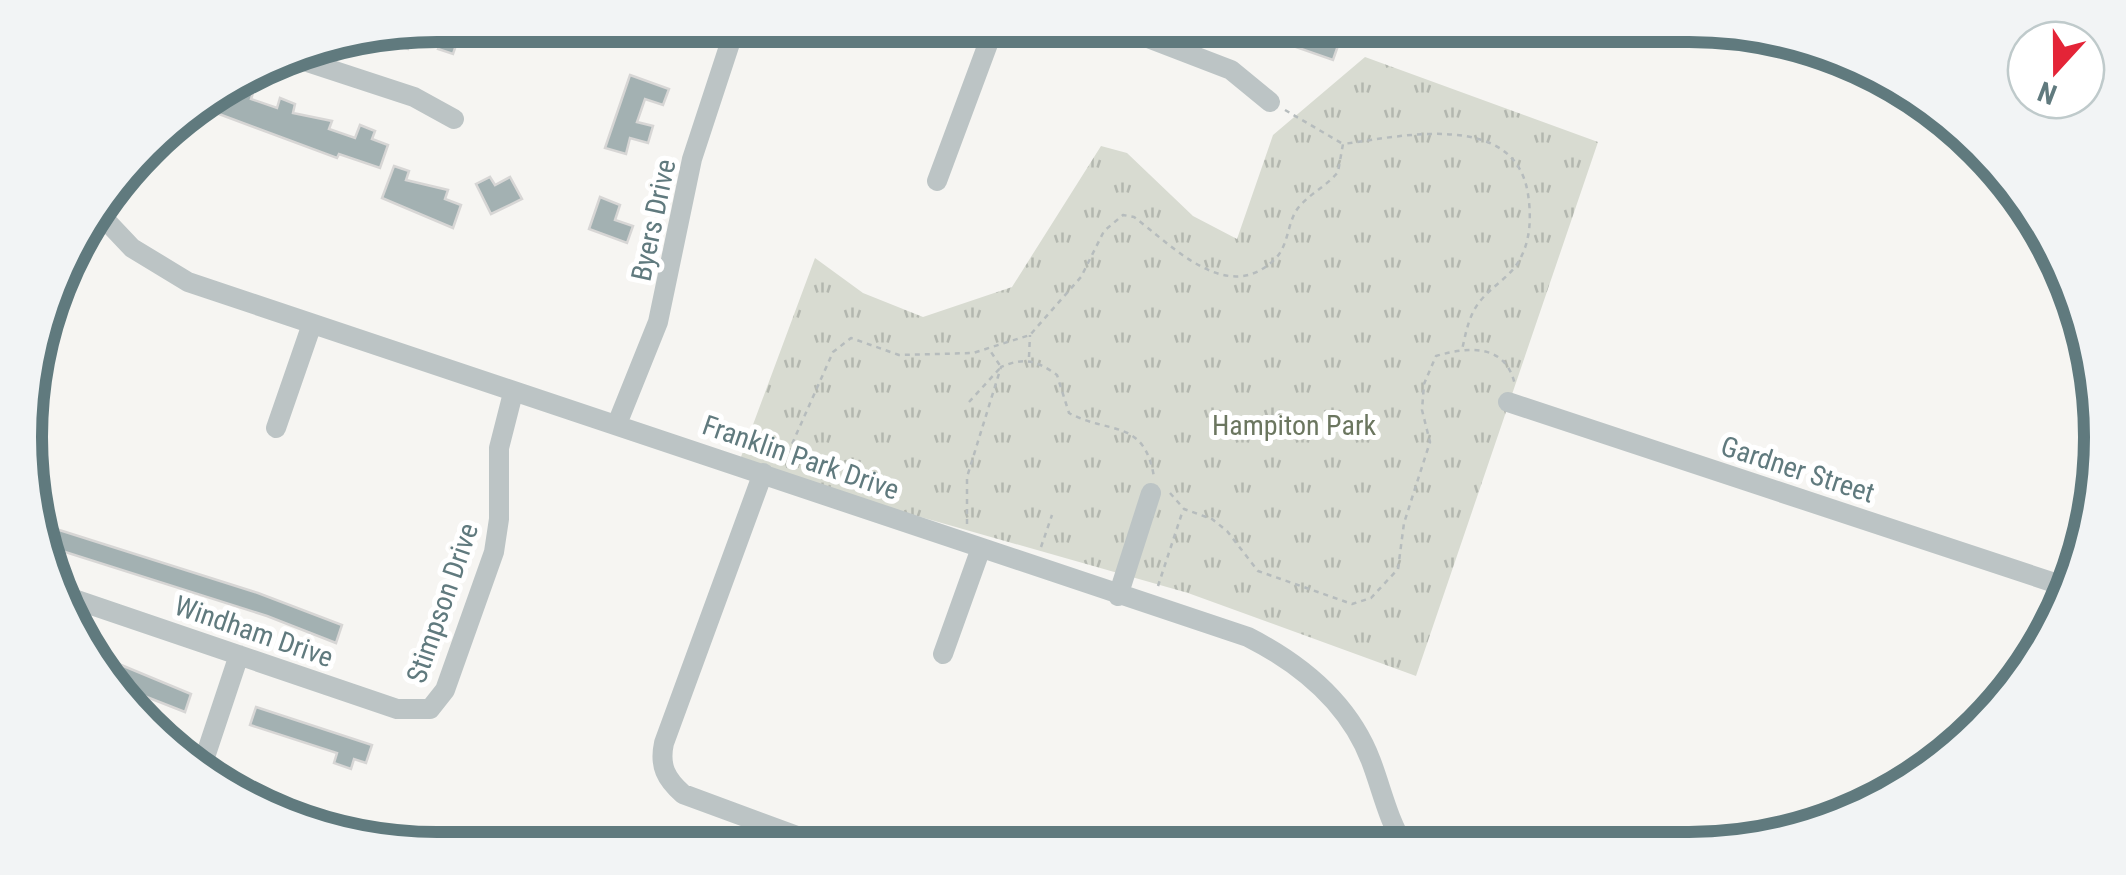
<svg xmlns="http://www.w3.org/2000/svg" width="2126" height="875" font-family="'Roboto Condensed',sans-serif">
	<defs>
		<pattern id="park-tufts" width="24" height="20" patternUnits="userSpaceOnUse" patternTransform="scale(2.5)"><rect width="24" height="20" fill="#d8dbd1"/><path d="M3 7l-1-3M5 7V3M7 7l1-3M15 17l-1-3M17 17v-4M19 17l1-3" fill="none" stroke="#b3b7af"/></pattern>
	</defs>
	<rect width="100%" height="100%" fill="#f6f5f2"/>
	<path fill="url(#park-tufts)" d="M1365 57 1598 142 1416 676 1188 593 738 465 815 258 863 293 923 317 1012 287 1101 146 1127 153 1193 216 1237 239 1273 135Z"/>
	<path fill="#a3b1b2" stroke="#d7d6d5" stroke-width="2.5" d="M438 25H463L453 54 438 49 441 40 415 31 408 49 393 44 397 32Z
		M1233 25H1295L1340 40 1333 60Z
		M630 75 669 89 663 105 645 99 637 122 653 126 648 143 630 138 626 154 605 148Z
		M239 85 254 90 251 99 277 108 280 98 295 104 293 113 332 121 329 129 355 138 360 125 375 131 372 139 388 145 380 168 339 154 337 158 200 107Z
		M394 166 409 171 406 180 448 190 445 199 461 205 453 228 382 198Z
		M490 177 495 185 510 177 522 199 491 214 476 184Z
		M600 197 620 205 615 220 633 226 627 243 589 229Z
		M34 522 258 593 342 625 336 643 267 616 43 545Z
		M85 650 191 694 185 712 116 685Z
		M256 707 372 745 366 763 354 759 351 769 334 763 337 753 250 725Z"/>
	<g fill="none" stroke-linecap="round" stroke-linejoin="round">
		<path stroke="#b6bcbd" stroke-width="2.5" stroke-dasharray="5 5" stroke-linecap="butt" d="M1285 110 1343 144
			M1029 357 1030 335
			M969 402 1001 367 991 352
			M784 462 833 352 851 338 899 355 973 353 1030 335 1081 277 1104 231 1123 215 1134 217C1173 246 1228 307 1276 258 1289 244 1287 223 1298 208 1309 194 1327 186 1338 172L1343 144C1402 136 1515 110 1528 194 1531 214 1531 236 1522 255 1513 276 1495 283 1481 300 1469 314 1466 332 1462 350
			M1170 493 1184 509 1212 519 1227 531 1258 571 1352 604 1371 598 1398 569 1404 523 1430 442 1422 410 1424 384 1436 356C1470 346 1506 344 1515 385
			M967 524V477L1001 367C1024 357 1036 360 1057 375L1069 413C1110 435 1144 418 1154 477
			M1041 547 1052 515
			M1158 586 1183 510"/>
		<path stroke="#bcc4c5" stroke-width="20" d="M1114 25 1231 70 1270 102
			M289 56 414 97 454 119
			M937 181 995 25
			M97 211 132 248 188 282 1248 637C1301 664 1349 703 1371 761 1382 790 1388 820 1405 847
			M1508 402 2070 588
			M617 424 658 322 692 159 736 25
			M276 428 312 324
			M763 473 664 743C659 766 666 779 683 794L832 849
			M62 595 397 709H430L445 690 494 552 499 519V448L513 393
			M1118 596 1151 493
			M943 654 981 548
			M200 772 239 655
			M1146 848 1147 844"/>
	</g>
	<g text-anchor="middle" stroke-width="10" stroke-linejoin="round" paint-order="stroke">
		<g font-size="28" fill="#607a7e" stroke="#fff">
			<text transform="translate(653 220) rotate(-78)" y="10">Byers Drive</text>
			<text transform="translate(801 457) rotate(19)" y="10">Franklin Park Drive</text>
			<text transform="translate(1798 469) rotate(18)" y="10">Gardner Street</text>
			<text transform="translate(442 603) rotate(-71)" y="10">Stimpson Drive</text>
			<text transform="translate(254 631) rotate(19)" y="10">Windham Drive</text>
		</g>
		<g font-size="28" fill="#6b765f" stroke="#fff">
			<text x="1294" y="435">Hampiton Park</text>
		</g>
	</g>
	<path d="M0 0H2126V875H0ZM437 42H1689A395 395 0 0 1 2084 437V437A395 395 0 0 1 1689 832H437A395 395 0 0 1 42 437V437A395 395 0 0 1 437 42Z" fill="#f2f4f5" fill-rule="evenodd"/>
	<path fill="none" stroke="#607a7e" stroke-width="12" d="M437 42H1689A395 395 0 0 1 2084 437V437A395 395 0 0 1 1689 832H437A395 395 0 0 1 42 437V437A395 395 0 0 1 437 42Z"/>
	<g transform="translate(2056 70) rotate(201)"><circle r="48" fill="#ffffff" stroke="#bfcacb" stroke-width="2.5"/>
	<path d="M0-8L18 38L0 25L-18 38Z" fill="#e42437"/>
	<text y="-15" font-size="28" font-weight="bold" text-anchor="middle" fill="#607a7e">N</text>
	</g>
</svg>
